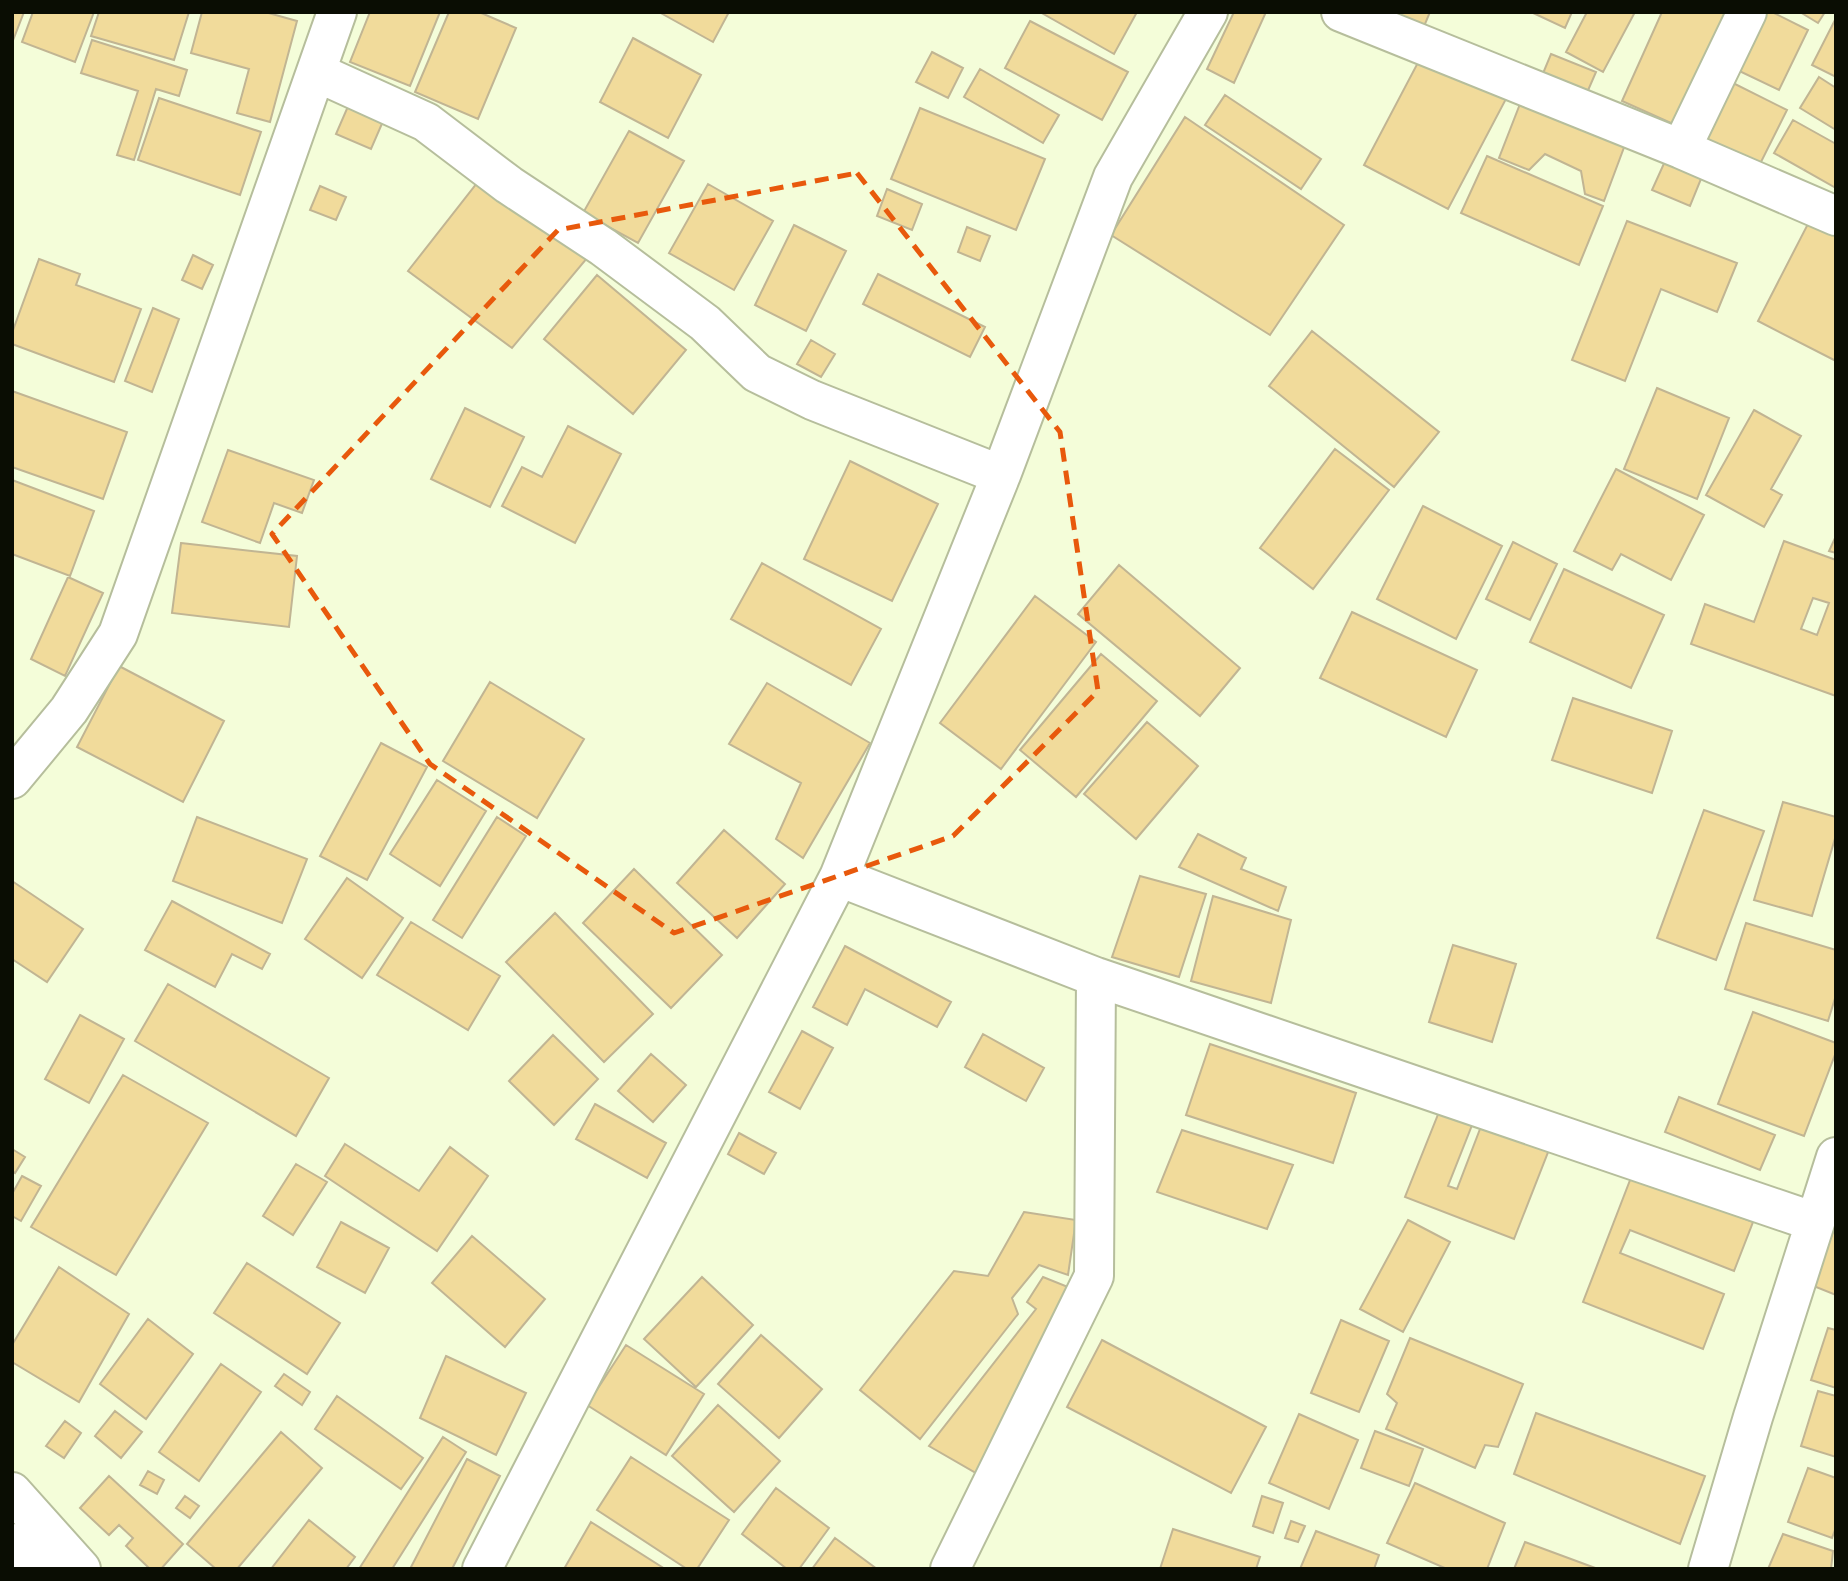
<svg xmlns="http://www.w3.org/2000/svg" width="1848" height="1581" font-family="'Work Sans',sans-serif">
	<rect width="100%" height="100%" fill="#f4fdd9"/>
	<path fill="#f1db9b" stroke="#c1b593" stroke-width="2" fill-rule="evenodd" d="M12 12H24L12 43Z
		M33 12H94L75 62 22 42Z
		M99 12H189L174 60 91 36Z
		M202 12H265L297 21 270 122 237 113 249 69 191 53Z
		M370 12H440L410 86 350 62Z
		M449 12H479L516 28 478 119 415 92Z
		M659 12H729L713 42Z
		M1040 12H1137L1114 54Z
		M1234 12H1266L1234 83 1207 69Z
		M1368 12H1430L1420 36Z
		M1531 12H1572L1565 28Z
		M1587 12H1635L1603 72 1566 52Z
		M1662 12H1726L1682 128 1622 101Z
		M1761 12H1772L1808 30 1779 90 1733 68Z
		M1800 12H1825L1818 23Z
		M1836 18V77L1812 65Z
		M1030 21 1128 72 1102 120 1005 68Z
		M633 38 701 75 668 138 600 102Z
		M92 40 187 70 179 96 156 89 134 160 117 155 138 91 81 73Z
		M932 52 963 68 948 98 916 82Z
		M1423 53 1507 97 1448 209 1364 165Z
		M1551 54 1596 72 1583 102 1539 83Z
		M980 69 1059 115 1043 143 964 97Z
		M1819 77 1836 88V130L1800 108Z
		M1725 79 1787 110 1759 166 1698 136Z
		M1225 95 1321 159 1301 189 1205 125Z
		M159 98 261 132 240 195 138 160Z
		M349 104 384 119 371 149 336 134Z
		M1520 104 1626 142 1604 201 1585 194 1581 171 1545 154 1529 170 1499 158Z
		M920 108 1045 159 1016 230 891 179Z
		M1185 117 1344 225 1270 335 1111 235Z
		M1793 120 1836 144V188L1774 153Z
		M629 131 684 161 638 243 583 213Z
		M1487 156 1603 206 1579 265 1461 213Z
		M1666 159 1703 174 1690 206 1652 190Z
		M481 178 588 257 512 348 408 271Z
		M708 184 773 221 734 290 669 253Z
		M320 186 346 197 336 220 310 210Z
		M887 189 922 204 912 230 877 216Z
		M1811 218 1836 231V361L1758 321Z
		M1627 221 1737 263 1717 312 1661 289 1625 381 1572 360Z
		M794 225 846 251 806 331 755 305Z
		M967 227 990 236 980 261 958 252Z
		M193 255 213 265 202 289 182 280Z
		M39 259 80 274 76 285 141 309 114 382 12 344V333Z
		M878 274 985 327 970 357 863 304Z
		M597 275 686 350 633 414 544 339Z
		M153 308 179 319 152 392 125 381Z
		M1312 331 1439 432 1394 487 1269 386Z
		M811 340 835 354 821 377 797 364Z
		M1657 388 1729 418 1697 499 1624 469Z
		M12 391 127 432 103 499 12 467Z
		M465 408 524 437 490 507 431 479Z
		M1754 410 1801 436 1771 489 1782 495 1764 527 1706 495Z
		M568 426 621 454 575 543 502 506 522 467 542 477Z
		M1335 449 1389 490 1313 589 1260 548Z
		M228 450 314 480 302 513 274 503 260 543 202 522Z
		M850 461 938 504 892 601 804 559Z
		M1616 469 1704 515 1671 580 1621 554 1612 570 1574 551Z
		M12 480 94 511 70 576 12 554Z
		M1423 506 1502 546 1456 639 1377 599Z
		M1836 536V553L1829 551Z
		M1784 541 1836 560V696L1691 644 1705 604 1754 622ZM1813 598 1829 603 1817 635 1801 629Z
		M1513 542 1557 564 1530 620 1486 599Z
		M181 543 297 556 289 627 172 613Z
		M762 563 881 629 851 685 731 619Z
		M1119 565 1240 668 1200 716 1078 614Z
		M1564 569 1664 615 1631 688 1530 642Z
		M68 577 103 593 65 676 31 659Z
		M1035 596 1096 642 1001 769 940 723Z
		M1352 612 1477 670 1446 737 1320 678Z
		M1101 654 1157 701 1076 797 1020 750Z
		M119 666 224 721 183 802 77 747Z
		M490 682 584 739 537 818 443 761Z
		M767 683 870 743 803 858 776 839 801 783 729 744Z
		M1573 698 1672 731 1652 793 1552 760Z
		M1147 722 1198 766 1136 839 1084 794Z
		M381 743 427 767 367 880 320 856Z
		M437 780 486 811 440 886 390 854Z
		M1783 802 1836 817V835L1812 916 1754 900Z
		M1704 810 1764 831 1716 960 1657 938Z
		M197 817 307 859 282 923 173 881Z
		M497 817 526 836 462 938 433 920Z
		M724 830 785 884 737 938 677 883Z
		M1198 834 1246 858 1241 869 1286 887 1278 911 1179 867Z
		M634 869 722 955 671 1008 583 923Z
		M1140 876 1206 894 1179 977 1112 957Z
		M347 878 403 918 362 978 305 939Z
		M12 881 83 929 47 982 12 959Z
		M1213 896 1291 920 1271 1003 1191 981Z
		M172 901 270 954 262 969 232 954 215 987 145 950Z
		M555 913 653 1014 604 1062 506 962Z
		M411 922 500 976 468 1030 377 975Z
		M1746 923 1836 950V995L1828 1021 1725 989Z
		M1453 945 1516 964 1492 1042 1429 1022Z
		M845 946 951 1002 937 1027 865 989 847 1025 813 1007Z
		M168 984 329 1078 296 1136 135 1041Z
		M1753 1012 1836 1043V1052L1804 1136 1718 1104Z
		M80 1015 124 1039 89 1103 45 1079Z
		M802 1031 833 1048 800 1109 769 1092Z
		M983 1034 1044 1068 1026 1101 965 1067Z
		M553 1035 598 1079 554 1125 509 1081Z
		M1210 1044 1356 1093 1333 1163 1186 1115Z
		M651 1054 686 1085 653 1122 618 1091Z
		M123 1075 208 1123 116 1275 31 1227Z
		M1679 1097 1775 1135 1760 1170 1665 1132Z
		M1443 1102 1476 1115 1448 1186 1457 1189 1485 1116 1552 1142 1514 1239 1405 1197Z
		M595 1104 666 1143 647 1178 576 1139Z
		M1182 1130 1293 1165 1267 1229 1157 1192Z
		M739 1133 776 1153 764 1174 728 1154Z
		M345 1144 419 1191 450 1147 488 1176 437 1251 325 1176Z
		M12 1149 25 1157 15 1173 12 1171Z
		M296 1164 327 1182 293 1235 263 1216Z
		M1632 1175 1753 1222 1734 1271 1630 1230 1620 1253 1724 1294 1703 1349 1583 1302Z
		M22 1176 41 1186 21 1221 12 1216V1194Z
		M1024 1212 1076 1220 1068 1275 1039 1265 1012 1298 1018 1314 920 1439 860 1390 954 1271 988 1276Z
		M1408 1220 1450 1242 1403 1332 1360 1309Z
		M341 1222 389 1248 365 1293 317 1267Z
		M1836 1225V1295L1811 1285Z
		M472 1236 545 1299 505 1347 432 1283Z
		M247 1263 340 1323 307 1374 214 1313Z
		M59 1267 129 1314 79 1402 12 1362V1345Z
		M702 1277 753 1325 696 1387 644 1339Z
		M1043 1277 1068 1287 976 1473 929 1446 1036 1309 1027 1302Z
		M148 1319 193 1354 146 1419 100 1384Z
		M1341 1320 1389 1341 1359 1412 1311 1393Z
		M1828 1328 1836 1330V1388L1811 1380Z
		M761 1335 822 1389 779 1438 718 1384Z
		M1410 1338 1523 1384 1498 1447 1485 1445 1475 1468 1386 1429 1397 1403 1387 1394Z
		M1102 1340 1266 1427 1231 1493 1067 1407Z
		M626 1345 704 1394 666 1455 587 1405Z
		M446 1356 526 1393 496 1455 420 1418Z
		M221 1364 261 1392 199 1481 159 1452Z
		M284 1374 310 1392 302 1405 275 1386Z
		M1818 1391 1836 1396V1457L1801 1446Z
		M337 1396 423 1458 401 1489 315 1429Z
		M718 1405 780 1461 734 1512 672 1456Z
		M115 1411 142 1432 121 1458 95 1436Z
		M1536 1413 1705 1476 1680 1544 1514 1474Z
		M1299 1414 1358 1440 1329 1509 1269 1483Z
		M65 1421 81 1433 64 1458 46 1446Z
		M1375 1431 1423 1449 1409 1486 1361 1468Z
		M281 1432 322 1468 237 1569H216L187 1544Z
		M443 1437 466 1452 392 1569H359Z
		M631 1457 729 1520 697 1569H687L597 1510Z
		M467 1459 500 1476 452 1569H410Z
		M1808 1468 1836 1478V1527L1832 1538 1788 1522Z
		M148 1471 164 1480 157 1494 140 1485Z
		M109 1476 183 1544 161 1569H150L126 1546 133 1538 119 1525 109 1535 80 1508Z
		M1415 1483 1505 1523 1487 1569H1447L1387 1543Z
		M776 1488 829 1528 799 1569H787L742 1534Z
		M185 1496 199 1506 190 1518 176 1508Z
		M1262 1496 1283 1503 1273 1533 1253 1526Z
		M309 1520 355 1557 346 1569H271Z
		M1291 1521 1305 1526 1298 1542 1285 1538Z
		M591 1522 665 1569H564Z
		M1173 1529 1260 1557 1256 1569H1160Z
		M1316 1531 1379 1555 1374 1569H1300Z
		M1783 1534 1833 1551 1831 1569H1768Z
		M835 1538 877 1569H812Z
		M1525 1542 1598 1569H1514Z"/>
	<g fill="none" stroke-linecap="round" stroke-linejoin="round">
		<defs>
			<path id="minor" d="M1341 12 1681 149 1836 216
				M316 72 426 122 509 185 603 247 705 323 757 373 812 400 1001 475
				M1681 149 1747 12
				M12 779 69 710 118 634 337 12
				M839 877 1096 977 1815 1222
				M12 1492 81 1569
				M12 1543 36 1569
				M482 1569 839 877 1001 475 1113 177 1208 12
				M950 1569 1094 1276 1096 977
				M1708 1569 1753 1417 1836 1157"/>
		</defs>
		<use href="#minor" stroke="#b6be9c" stroke-width="42"/>
		<use href="#minor" stroke="#fff" stroke-width="38"/>
	</g>
	<path fill="none" stroke="#e8590c" stroke-width="5" stroke-dasharray="14 9" stroke-linejoin="round" d="M857 173 1060 432 1098 691 953 836 674 933 430 764 272 534 558 230Z"/>
	<rect width="1848" height="1581" fill="none" stroke="#0a0d03" stroke-width="28"/>
</svg>
